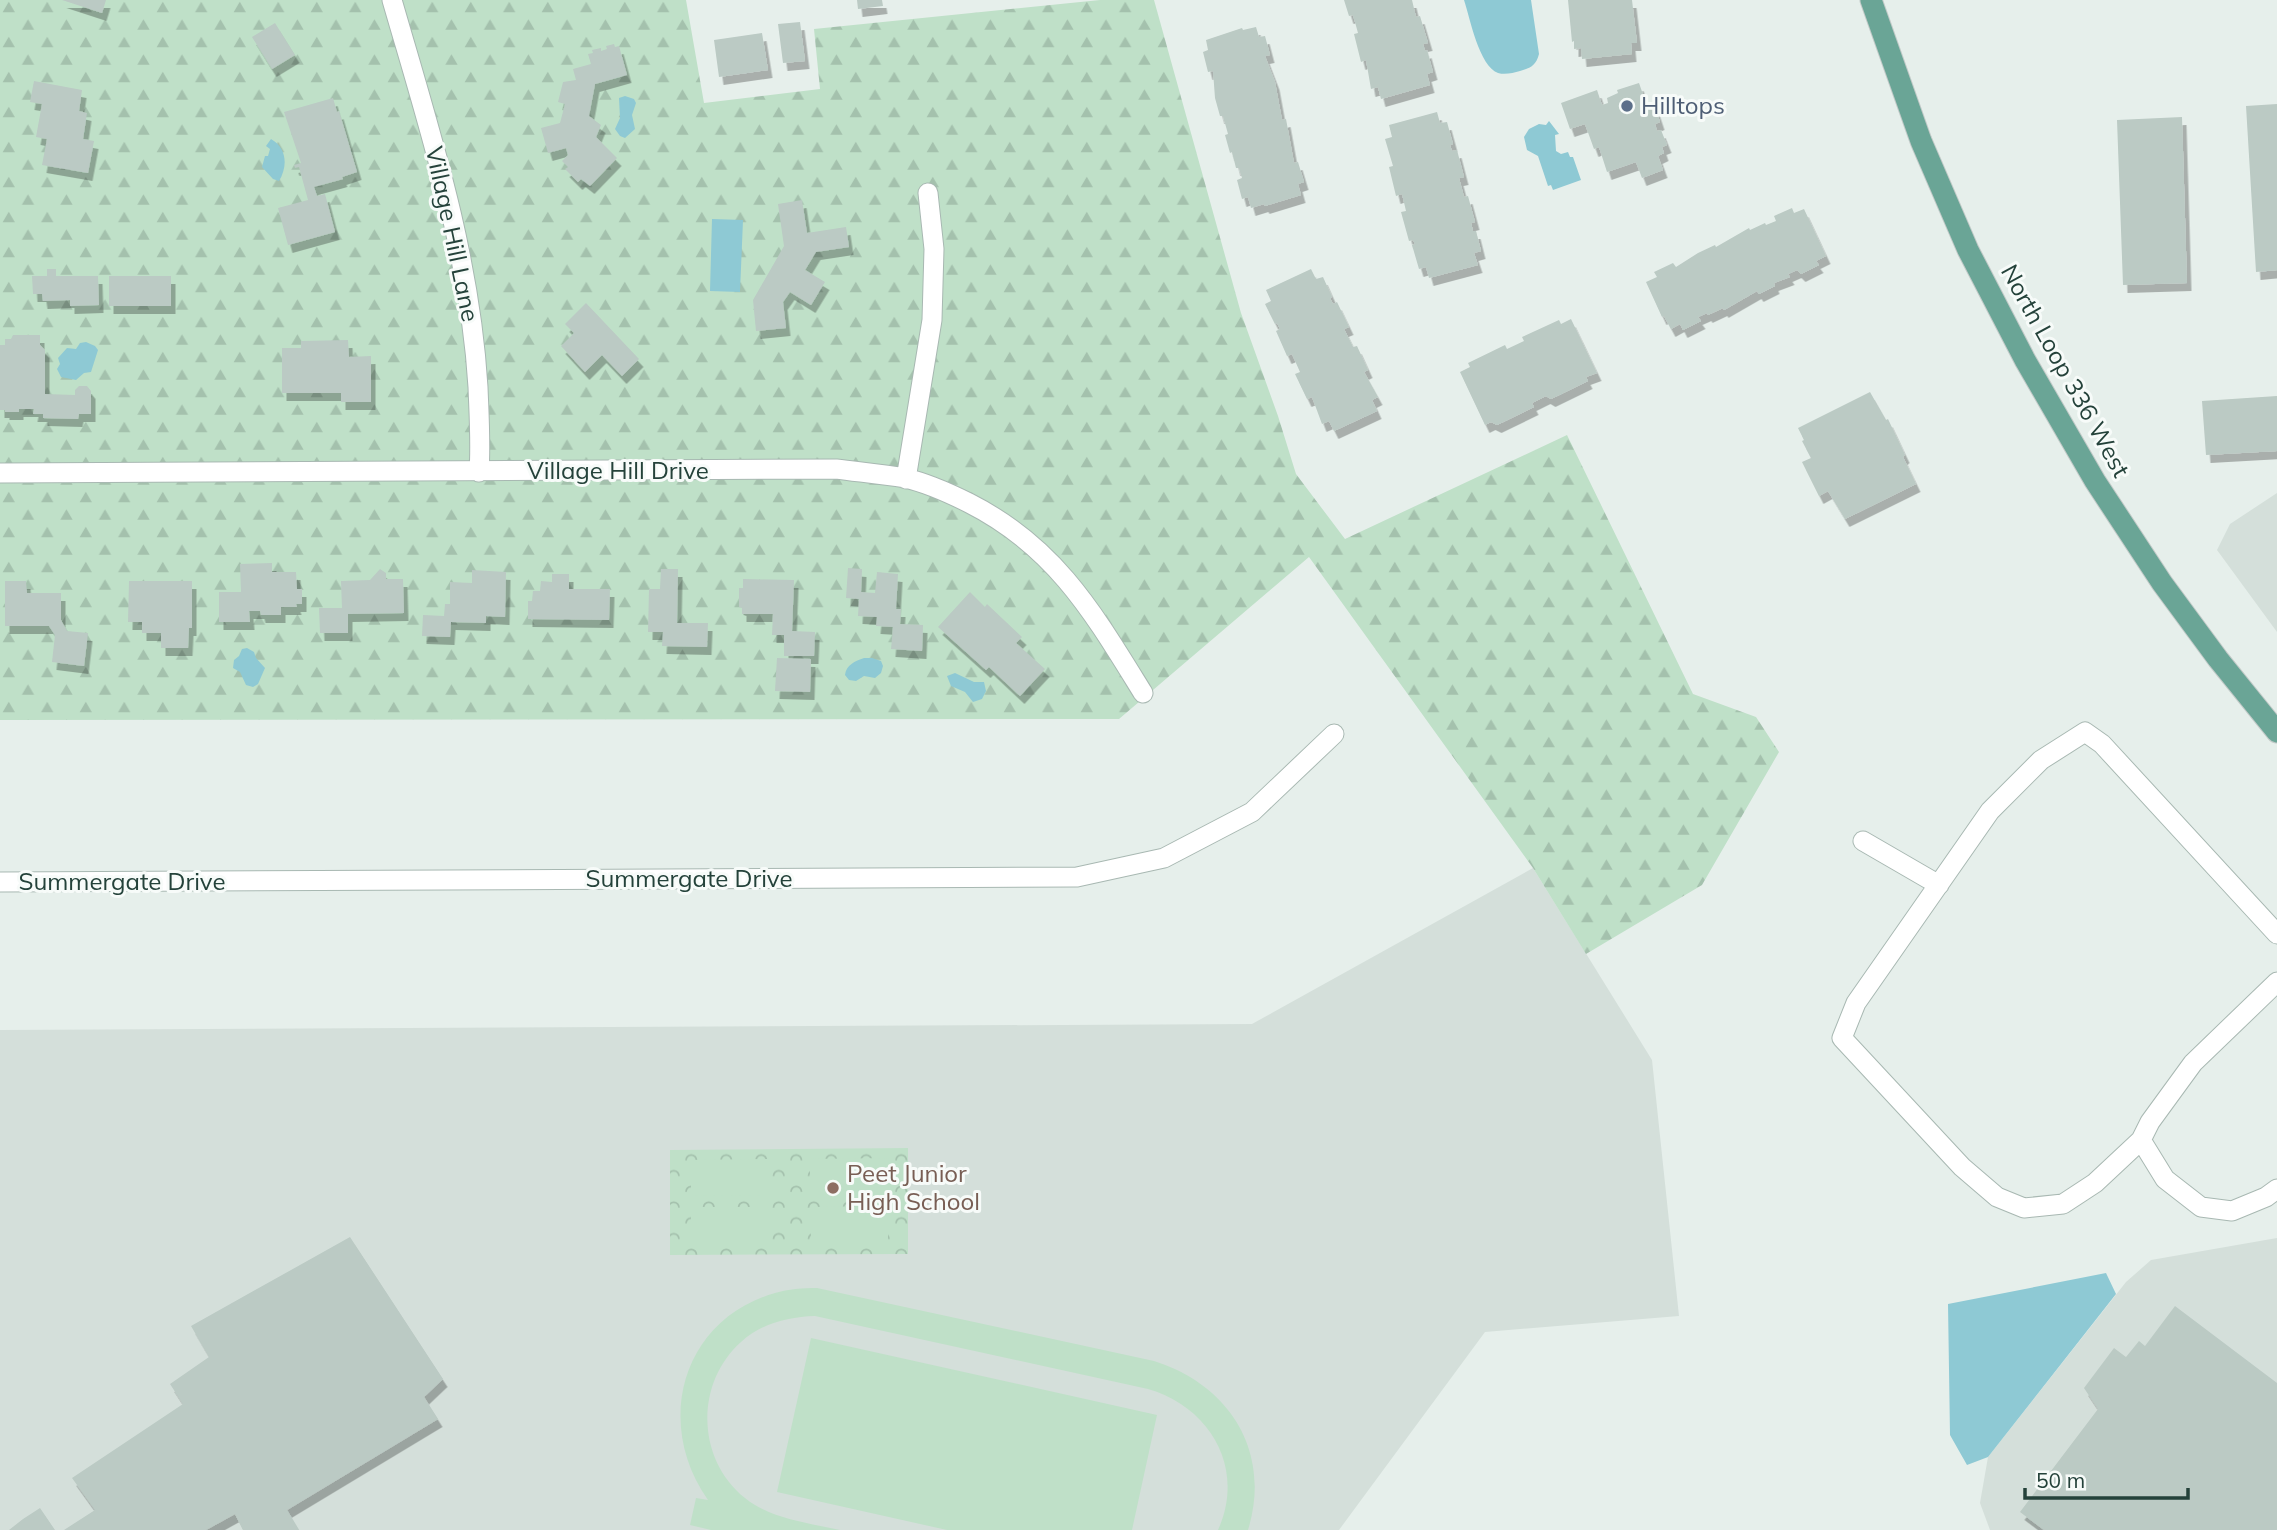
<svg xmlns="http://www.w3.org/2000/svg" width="2277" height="1530" font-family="Mulish,sans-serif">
	<defs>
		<pattern id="forest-firs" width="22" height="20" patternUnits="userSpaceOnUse" patternTransform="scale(1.75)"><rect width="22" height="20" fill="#bfe0c8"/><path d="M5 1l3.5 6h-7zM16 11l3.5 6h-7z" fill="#a4c1ad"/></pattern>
		<pattern id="park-crowns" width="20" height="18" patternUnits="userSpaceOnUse" patternTransform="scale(1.75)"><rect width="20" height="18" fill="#bfe0c8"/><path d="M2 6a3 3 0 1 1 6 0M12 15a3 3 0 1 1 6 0" fill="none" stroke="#a4c1ad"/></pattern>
		<filter id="shadow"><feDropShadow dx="4.5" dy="8" stdDeviation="0" flood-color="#0004"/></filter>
	</defs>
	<rect width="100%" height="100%" fill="#e6efeb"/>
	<path fill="#d4dfda" d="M2277 493V632L2217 550 2230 524Z
		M1533 868 1652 1060 1679 1316 1485 1332 1339 1530H0V1030L1252 1024Z
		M2277 1238V1530H1990L1980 1503 1988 1457 2126 1282 2151 1260Z"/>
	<path fill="url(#forest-firs)" d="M0 0H686L704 103 820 89 814 29 1100 0H1154L1241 313 1278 416 1296 474 1345 539 1567 435 1693 694 1756 717 1779 752 1702 885 1586 954 1533 868 1309 557 1119 719 0 720Z"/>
	<path fill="url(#park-crowns)" d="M908 1148V1254L670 1255V1150Z"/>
	<path fill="#bfe0c8" d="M888 1158 889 1195H810V1159Z
		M769 1159V1195L691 1196V1160Z
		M888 1206V1243H811V1207Z
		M691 1207H769V1243H691Z
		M817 1288 1154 1361C1230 1385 1272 1452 1248 1530H1218C1246 1468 1210 1407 1148 1389L815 1316C788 1317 762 1323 741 1342 695 1383 696 1459 745 1498 771 1519 808 1523 840 1530H711L690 1525 696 1498 708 1500C654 1424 681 1320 775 1293 788 1289 803 1288 817 1288Z
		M811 1338 1157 1415 1132 1530H947L777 1492Z"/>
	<path fill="#8ec9d4" d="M1464 0H1531L1539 54C1536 66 1530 68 1520 71 1513 73 1505 75 1498 73 1479 66 1470 18 1464 0Z
		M625 96 634 99 636 103 632 115 635 129 625 138 620 136 615 129 620 118 619 98Z
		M1549 121 1559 134 1555 135 1556 151 1561 154 1568 152 1570 157H1573L1581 180 1553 190 1551 185 1548 186 1538 156 1527 150 1524 137 1529 129 1539 124 1546 125Z
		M271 139C287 148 288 166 279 181L273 179 262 167 265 156H268L270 149 266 146Z
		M712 219 743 220 740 292 710 291Z
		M86 342 95 346 98 350 91 372 84 373 76 380 61 377 57 369 60 364 58 358 67 348 76 349 80 343Z
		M247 648 254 652 256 658 265 668 258 684 253 687 246 685 240 672 233 668 234 660 239 656 242 649Z
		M864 658H872L881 661 883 666 881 673 875 678 864 676 856 681 849 680 845 675C846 665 855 661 864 658Z
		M955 673 974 682H984L986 691 982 699 973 702 965 692 951 686 947 676Z
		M2106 1273 2116 1294 1988 1457 1967 1465 1950 1435 1948 1304Z"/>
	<path fill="#bbcac4" filter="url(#shadow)" d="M62 0H106L102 13Z
		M857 0H882L883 6 858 9Z
		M1344 0H1412L1416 17 1420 16 1428 43 1423 44 1425 51 1427 50 1433 72 1427 74 1430 85 1381 99 1378 87 1371 89 1366 60 1361 62 1354 34 1358 33 1353 15 1349 16Z
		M1568 0H1632L1637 43H1631L1632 54 1582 59 1581 48 1574 49V41L1572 42Z
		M800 22 805 61 783 63 778 24Z
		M275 23 295 55 272 69 252 37Z
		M1256 27 1259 37 1265 36 1270 55 1265 56 1275 82 1282 120 1286 119 1294 163 1298 162 1304 182 1298 184 1301 195 1265 206 1264 204 1251 208 1248 197 1242 199 1237 180 1242 178 1239 168H1236L1232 152 1230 153 1225 135 1228 134 1223 116H1220L1215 98 1213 71 1208 72 1203 52 1208 50 1206 40 1242 28 1243 30Z
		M762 33 768 70 719 77 714 40Z
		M614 44 615 47 619 46 627 75 595 84 589 116 601 125 596 137 617 158 590 186 581 179 578 182 565 169 568 167 562 161 568 155 566 148 548 153 541 128 560 123 565 104 558 102 563 82 576 80 573 69 591 64 588 54 593 53 592 50 601 48V51L607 49 606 46Z
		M34 81 82 90 79 111 87 113 83 139 94 141 88 173 42 165 47 139 36 137 42 104 30 102Z
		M1639 83 1647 106 1654 104 1660 122 1655 124 1657 131 1661 130 1667 145 1662 147 1664 153 1658 156 1663 170 1642 178 1636 162 1607 172 1599 147 1594 149 1585 124 1570 129 1561 103 1597 90 1602 105 1608 103 1607 98 1618 93 1617 90Z
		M333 98 337 112 339 111 357 172 342 177 343 179 314 187 317 196 325 194 335 232 288 245 278 208 308 200 299 167 295 168 294 165 301 163 284 112Z
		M2277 104V270L2256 272 2246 106Z
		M1437 112 1440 123 1447 122 1453 144 1450 145 1452 151 1457 150 1464 177 1459 178 1464 197 1468 196 1475 222 1471 223 1473 231H1476L1481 251 1474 253 1478 265 1429 278 1426 267 1419 269 1412 245 1415 244 1413 240 1409 241 1401 212 1406 211 1402 194 1396 196 1389 167 1393 166 1385 139 1392 137 1389 125Z
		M2182 117 2187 283 2123 285 2117 120Z
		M802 200 807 233 846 227 849 247 816 252 805 270 825 282 811 305 790 292 783 302 786 328 756 331 753 300 784 246 778 204Z
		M1792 208 1794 213 1804 209 1826 256 1816 261 1819 265 1801 274 1797 270 1788 274 1790 277 1774 283 1775 286 1759 294 1757 291 1724 310 1723 308 1708 315 1707 313 1698 317 1701 321 1683 330 1680 324 1671 329 1664 316 1662 317 1646 282 1657 277 1654 272 1673 263 1676 267 1698 253 1715 245 1716 247 1749 228 1750 230 1765 223 1766 225 1776 221 1774 216Z
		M47 269H56V276H98L99 305 70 306V300L43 301 42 294H33L32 276H47Z
		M1311 269 1316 279 1323 277 1332 297 1330 298 1333 304 1337 302 1349 327 1344 329 1353 347 1357 346 1368 370 1364 372 1378 397 1372 400 1377 411 1334 431 1329 421 1322 424 1312 397 1307 399 1295 374 1300 372 1292 354 1287 356 1276 331 1280 329 1277 323 1275 324 1265 304 1271 301 1266 290Z
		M109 276H171V306H109Z
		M586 303 639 359 622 376 602 355 585 372 561 346 574 333 565 324Z
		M1571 319 1597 373 1586 377 1588 381 1551 399 1546 396 1532 403 1534 407 1497 425 1491 422 1485 425 1460 372 1470 367 1468 363 1505 345 1507 349 1524 341 1522 337 1559 320 1561 324Z
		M13 335H40V345L45 350V394L75 395V390L79 386H87L91 391V414H79L78 419 43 418V414H33L34 409H19V412H5V410H0V345H5V339H11Z
		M348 340 349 357 371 356V402H341V393H282V348H301V341Z
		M1870 392 1886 420 1888 419 1905 455 1903 457 1916 484 1845 519 1828 491 1819 496 1802 462 1811 458 1802 441 1804 440 1798 428Z
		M2277 396V451L2206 455 2202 401Z
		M272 563V572H296L297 589H302V604H296L297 607H281V615H261L260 611H249L250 622H219V592H241L240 564Z
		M848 568 862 569 861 592 875 593 877 572 898 574 896 609H901L900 624 923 625 922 651 891 649 893 627 876 626 877 617 858 616 859 599 846 598Z
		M380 569 386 573V579H403L404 613 348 614V633H320L319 608H342L341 581 370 580Z
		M661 569H678L677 623H708L707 647 662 646 663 632H648L649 589H660Z
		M472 570 506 572 505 617 486 616V623L451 622 450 637 422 636 423 615 444 616 445 604H450V582L472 583Z
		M552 574H569V589H610L609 620 528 619V601H532L533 591H540L541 581 552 582Z
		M743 579 794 580 792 631 815 632 814 656H784V635H772L773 614H742V608L739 607V588H743Z
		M5 581H26L27 593H61V620L67 631 88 633 84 666 52 662 55 635 49 626H5Z
		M129 581H192V628H189L188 648H161V633H142V622H128Z
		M970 592 985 607 987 604 1022 637 1016 643 1045 669 1020 696 989 667 986 670 938 627Z
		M777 658 811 659 810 692 775 691Z
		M350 1237 443 1379 424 1397 438 1419 287 1510 299 1530H243L235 1514 206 1530H64L95 1510 72 1478 183 1404 170 1384 209 1357 191 1326Z
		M2175 1306 2277 1383V1530H2044L2020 1512 2098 1409 2084 1388 2114 1348 2126 1357 2139 1341 2145 1346Z
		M40 1508 55 1530H9L23 1519Z"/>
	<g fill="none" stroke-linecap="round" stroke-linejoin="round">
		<defs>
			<path id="minor" d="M392 0C429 128 470 253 478 387 479 415 481 443 479 472
				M0 473 836 469C858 472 882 474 905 478 927 483 949 493 969 503 1056 547 1094 614 1143 693
				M906 479 932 320 934 249 928 193
				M1863 841 1939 885
				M0 882 1077 877 1164 858 1252 812 1334 734
				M2277 934 2102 744 2085 732 2041 760 1990 811 1856 1003 1842 1038 1962 1167 1997 1197 2024 1208 2063 1204 2095 1183 2141 1140 2150 1122 2193 1063 2277 982
				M2141 1140 2165 1179 2201 1207 2232 1211 2266 1197 2277 1189"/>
			<path id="primary" d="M1871 0 1921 141 1968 250 2025 360 2095 481 2162 583 2218 659 2277 732"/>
		</defs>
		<use href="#minor" stroke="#a8b8b2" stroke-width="21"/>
		<use href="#primary" stroke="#c2cac8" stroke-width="23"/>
		<use href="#minor" stroke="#fff" stroke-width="19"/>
		<use href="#primary" stroke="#6aa596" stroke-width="21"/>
	</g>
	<circle fill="#5c6f8a" stroke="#f7fbf9" stroke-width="2.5" cx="1627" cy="106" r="7"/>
	<circle fill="#8d6e63" stroke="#f7fbf9" stroke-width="2.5" cx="833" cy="1188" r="7"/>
	<g text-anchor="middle" stroke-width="6" stroke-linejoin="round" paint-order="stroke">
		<g font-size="24" fill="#4e5e75" stroke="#f7fbf9" text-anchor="start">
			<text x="1641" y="114">Hilltops</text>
		</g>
		<g font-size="24" fill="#24423a" stroke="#f7fbf9">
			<text transform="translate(452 234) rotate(78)" y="8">Village Hill Lane</text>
			<text transform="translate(2065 371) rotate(61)" y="8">North Loop 336 West</text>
			<text x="618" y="479">Village Hill Drive</text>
			<text x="689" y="887">Summergate Drive</text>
			<text x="122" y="890">Summergate Drive</text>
		</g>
		<g font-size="24" fill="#785e54" stroke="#f7fbf9" text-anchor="start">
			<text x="847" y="1182">Peet Junior<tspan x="847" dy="28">High School</tspan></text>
		</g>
	</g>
	<path d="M2025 1488v10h163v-10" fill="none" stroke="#24423a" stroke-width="3.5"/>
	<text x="2036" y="1488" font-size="21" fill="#24423a" stroke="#f7fbf9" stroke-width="5" paint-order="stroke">50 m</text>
</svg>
